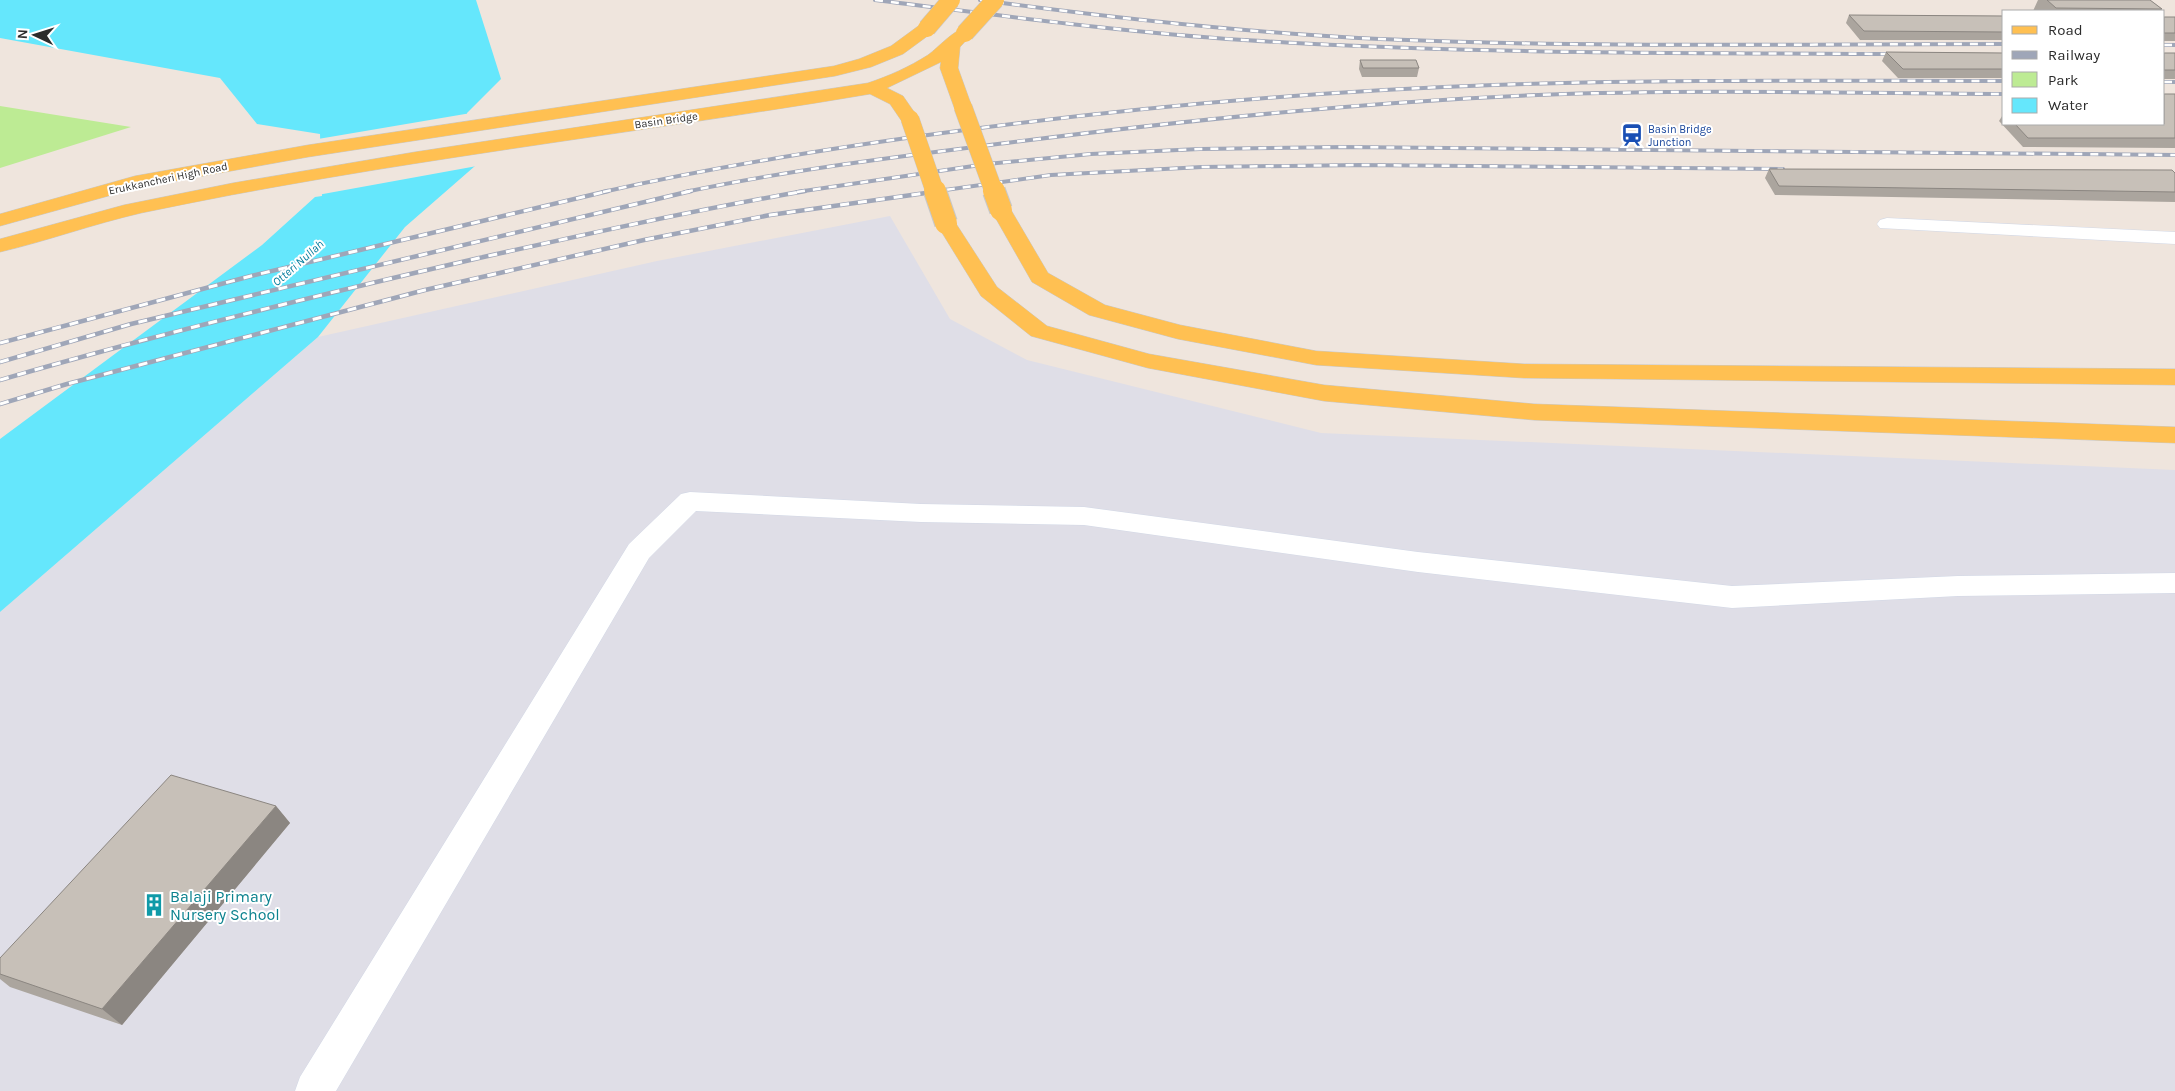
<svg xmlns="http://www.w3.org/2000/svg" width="2175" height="1091" font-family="Karla,sans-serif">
	<rect width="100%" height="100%" fill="#efe5dd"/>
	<path fill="#dfdee7" d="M890 216 950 319 1027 360 1321 433 2175 470V1091H0V612L318 337 657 261Z"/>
	<path fill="#bdeb94" d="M0 106 131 127 0 168Z"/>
	<path fill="#65e7fc" d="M0 0H476L501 79 467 113 475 166 405 227 318 337 0 612V439L262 245 315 197 322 196 320 134 257 124 220 78 0 38Z"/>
	<path fill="#efe5dd" d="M471 113 469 114 477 166 312 196 319 194 318 139Z"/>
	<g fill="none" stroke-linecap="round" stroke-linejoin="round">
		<defs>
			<path id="service" d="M1887 218 2175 232V244L1880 228 1877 224 1880 220Z
				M690 492 921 504 1084 507 1418 552 1732 586 1958 576 2175 573V593L1958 596 1732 608 1418 572 1084 525 921 522 696 511 649 558 336 1091H295L300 1077 629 544 681 494Z"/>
			<path id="primary" d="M927 23 933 24 935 28 933 32 903 54 871 67 835 76 308 157 137 188 0 226V214L135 176 308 145 834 66 859 59 891 46 921 24Z
				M965 28 971 29 973 33 960 47 958 68 972 107 970 111H956L954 107 940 68 941 62 887 88 903 96 919 119 917 123H903L890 104 870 94C627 135 382 162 141 213 93 224 47 241 0 252V239L124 205 233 183 415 152 868 83C889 76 909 67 928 55 939 47 952 31 965 28Z
				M1001 204 1008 206 1011 210 1048 273 1105 305 1180 325 1316 351 1524 364 2175 369V385L1524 378 1316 365 1178 339 1089 315 1032 282 991 210 994 206Z
				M946 217 953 219 997 287 1047 326 1149 354 1324 385 1534 404 2175 427V443L1534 420 1324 401 1148 368 1031 336 981 296 936 223 939 219Z"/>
		</defs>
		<use href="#service" stroke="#d2d8e6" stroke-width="1"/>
		<use href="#primary" stroke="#c8c8c8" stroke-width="1"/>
		<use href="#service" fill="#fff" fill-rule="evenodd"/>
		<use href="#primary" fill="#ffc052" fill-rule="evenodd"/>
		<defs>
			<path id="rail-far1" d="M875 0C998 15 1121 32 1244 40 1462 54 1681 53 1899 54
				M980 0C1113 18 1246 33 1380 39 1588 48 1796 44 2004 44
				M2164 45H2175
				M2164 82H2175
				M603 192C723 165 844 146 965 130 1141 107 1317 91 1494 85 1664 79 1834 81 2004 81
				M685 192C794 169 904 156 1014 142 1188 120 1363 102 1538 95 1693 89 1849 93 2004 94
				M797 192 987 164 1091 154 1200 149 1344 147 2175 155
				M931 192 1051 175 1202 167 1359 165 1783 169"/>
			<path id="rail" d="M0 343 251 276 608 191
				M0 362 131 324 691 191
				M0 380C158 334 318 295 479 258 587 234 695 210 805 191
				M0 404 67 384 425 290 644 240 770 215 940 191"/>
		</defs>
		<use href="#rail-far1" stroke="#9fa6b8" stroke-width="4"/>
		<use href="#rail" stroke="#9fa6b8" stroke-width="4.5"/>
		<use href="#rail-far1" stroke="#fff" stroke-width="2.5" stroke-dasharray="8" stroke-linecap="butt"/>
		<use href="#rail" stroke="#fff" stroke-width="3" stroke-dasharray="9" stroke-linecap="butt"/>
		<defs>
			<path id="primary-bridge-far1" d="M927 28 951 0
				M965 33 995 0
				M963 107 994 192
				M910 119 935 192"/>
			<path id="primary-bridge" d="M935 191 946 223
				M994 191 1001 210"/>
		</defs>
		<use href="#primary-bridge-far1" stroke="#c8c8c8" stroke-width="19" stroke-linecap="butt"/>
		<use href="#primary-bridge" stroke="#c8c8c8" stroke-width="24" stroke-linecap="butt"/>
		<use href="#primary-bridge-far1" stroke="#ffc052" stroke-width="18"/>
		<use href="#primary-bridge" stroke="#ffc052" stroke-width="22"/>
	</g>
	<path fill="#aba59e" d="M2038 0H2150L2162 9 2160 11H2033Z
		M1849 15 2004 16V40H1860L1846 23Z
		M2164 17H2175V41H2164Z
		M1886 52 2004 53V78H1898L1882 61Z
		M2164 53H2175V79H2164Z
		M1360 60 1419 68 1417 77H1362L1359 69Z
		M2175 94V148L2023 147 1999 121 2004 113V124H2164Z
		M1769 169 2175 173V202L1775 195 1765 178Z
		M276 806 290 823 122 1025 10 987 0 979V958Z"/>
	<path fill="#8b8681" d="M276 806 290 823 122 1025 102 1009Z"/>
	<path fill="#c7c0b8" stroke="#8b8681" d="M2047 0H2150L2162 9 2056 8Z
		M1849 15 2004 16V32L1864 31Z
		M2164 17H2175V33H2164Z
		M1886 52 2004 53V69H1903Z
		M2164 53H2175V70H2164Z
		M1360 60H1416L1419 68H1363Z
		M2164 94H2175V138H2028L2015 124H2164Z
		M1769 169 2172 170 2175 173V192L1779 186Z
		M171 775 276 806 102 1009 0 974V958Z"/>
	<defs>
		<symbol id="station-bare" viewBox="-9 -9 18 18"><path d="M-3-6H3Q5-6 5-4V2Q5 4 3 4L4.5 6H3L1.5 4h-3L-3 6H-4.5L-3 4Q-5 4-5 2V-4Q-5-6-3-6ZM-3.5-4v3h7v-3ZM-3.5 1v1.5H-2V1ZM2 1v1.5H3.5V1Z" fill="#1a4fb4" stroke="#fff" stroke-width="2.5" paint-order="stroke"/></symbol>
		<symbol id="building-bare" viewBox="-9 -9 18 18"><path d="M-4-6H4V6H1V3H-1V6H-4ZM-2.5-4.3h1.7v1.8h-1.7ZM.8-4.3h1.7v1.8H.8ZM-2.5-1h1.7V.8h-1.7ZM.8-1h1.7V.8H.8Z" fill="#0f9aa8" stroke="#fff" stroke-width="2.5" paint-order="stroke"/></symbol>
	</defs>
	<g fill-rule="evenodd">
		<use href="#station-bare" x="1616" y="119" width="32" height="32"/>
		<use href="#building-bare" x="138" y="889" width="32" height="32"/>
	</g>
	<g text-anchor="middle" stroke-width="4" stroke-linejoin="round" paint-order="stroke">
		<g font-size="11" fill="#2c2c2c" stroke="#fff">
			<text transform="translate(666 120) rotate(-8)" y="4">Basin Bridge</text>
			<text transform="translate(168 178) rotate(-12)" y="4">Erukkancheri High Road</text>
		</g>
		<g font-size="11" fill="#164399" stroke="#fff" text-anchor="start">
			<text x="1648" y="133">Basin Bridge<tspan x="1648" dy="13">Junction</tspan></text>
		</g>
		<g font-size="12" font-style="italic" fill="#027b9c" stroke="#fff">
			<text transform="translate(298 263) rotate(-41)" y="4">Otteri Nullah</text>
		</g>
		<g font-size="16" fill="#0d838f" stroke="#fff" text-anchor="start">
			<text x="170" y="902">Balaji Primary<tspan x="170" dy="18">Nursery School</tspan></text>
		</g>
	</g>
	<rect x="2002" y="10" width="162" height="115" fill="#ffffff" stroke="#ababab"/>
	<rect x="2012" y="26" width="25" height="8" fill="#ffc052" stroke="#ababab"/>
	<text x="2048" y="35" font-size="15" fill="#2c2c2c">Road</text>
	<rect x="2012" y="51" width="25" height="8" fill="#9fa6b8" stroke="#ababab"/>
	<text x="2048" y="60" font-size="15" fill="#2c2c2c">Railway</text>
	<rect x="2012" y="72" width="25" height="15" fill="#bdeb94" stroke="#ababab"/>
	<text x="2048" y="85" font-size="15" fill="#2c2c2c">Park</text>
	<rect x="2012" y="98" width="25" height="15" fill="#65e7fc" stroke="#ababab"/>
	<text x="2048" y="110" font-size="15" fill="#2c2c2c">Water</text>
	<g transform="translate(35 35) rotate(274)" stroke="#ffffff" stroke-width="4" paint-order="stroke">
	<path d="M0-4L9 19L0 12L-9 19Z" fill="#2c2c2c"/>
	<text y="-8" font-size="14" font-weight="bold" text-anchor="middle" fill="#2c2c2c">N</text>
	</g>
</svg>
